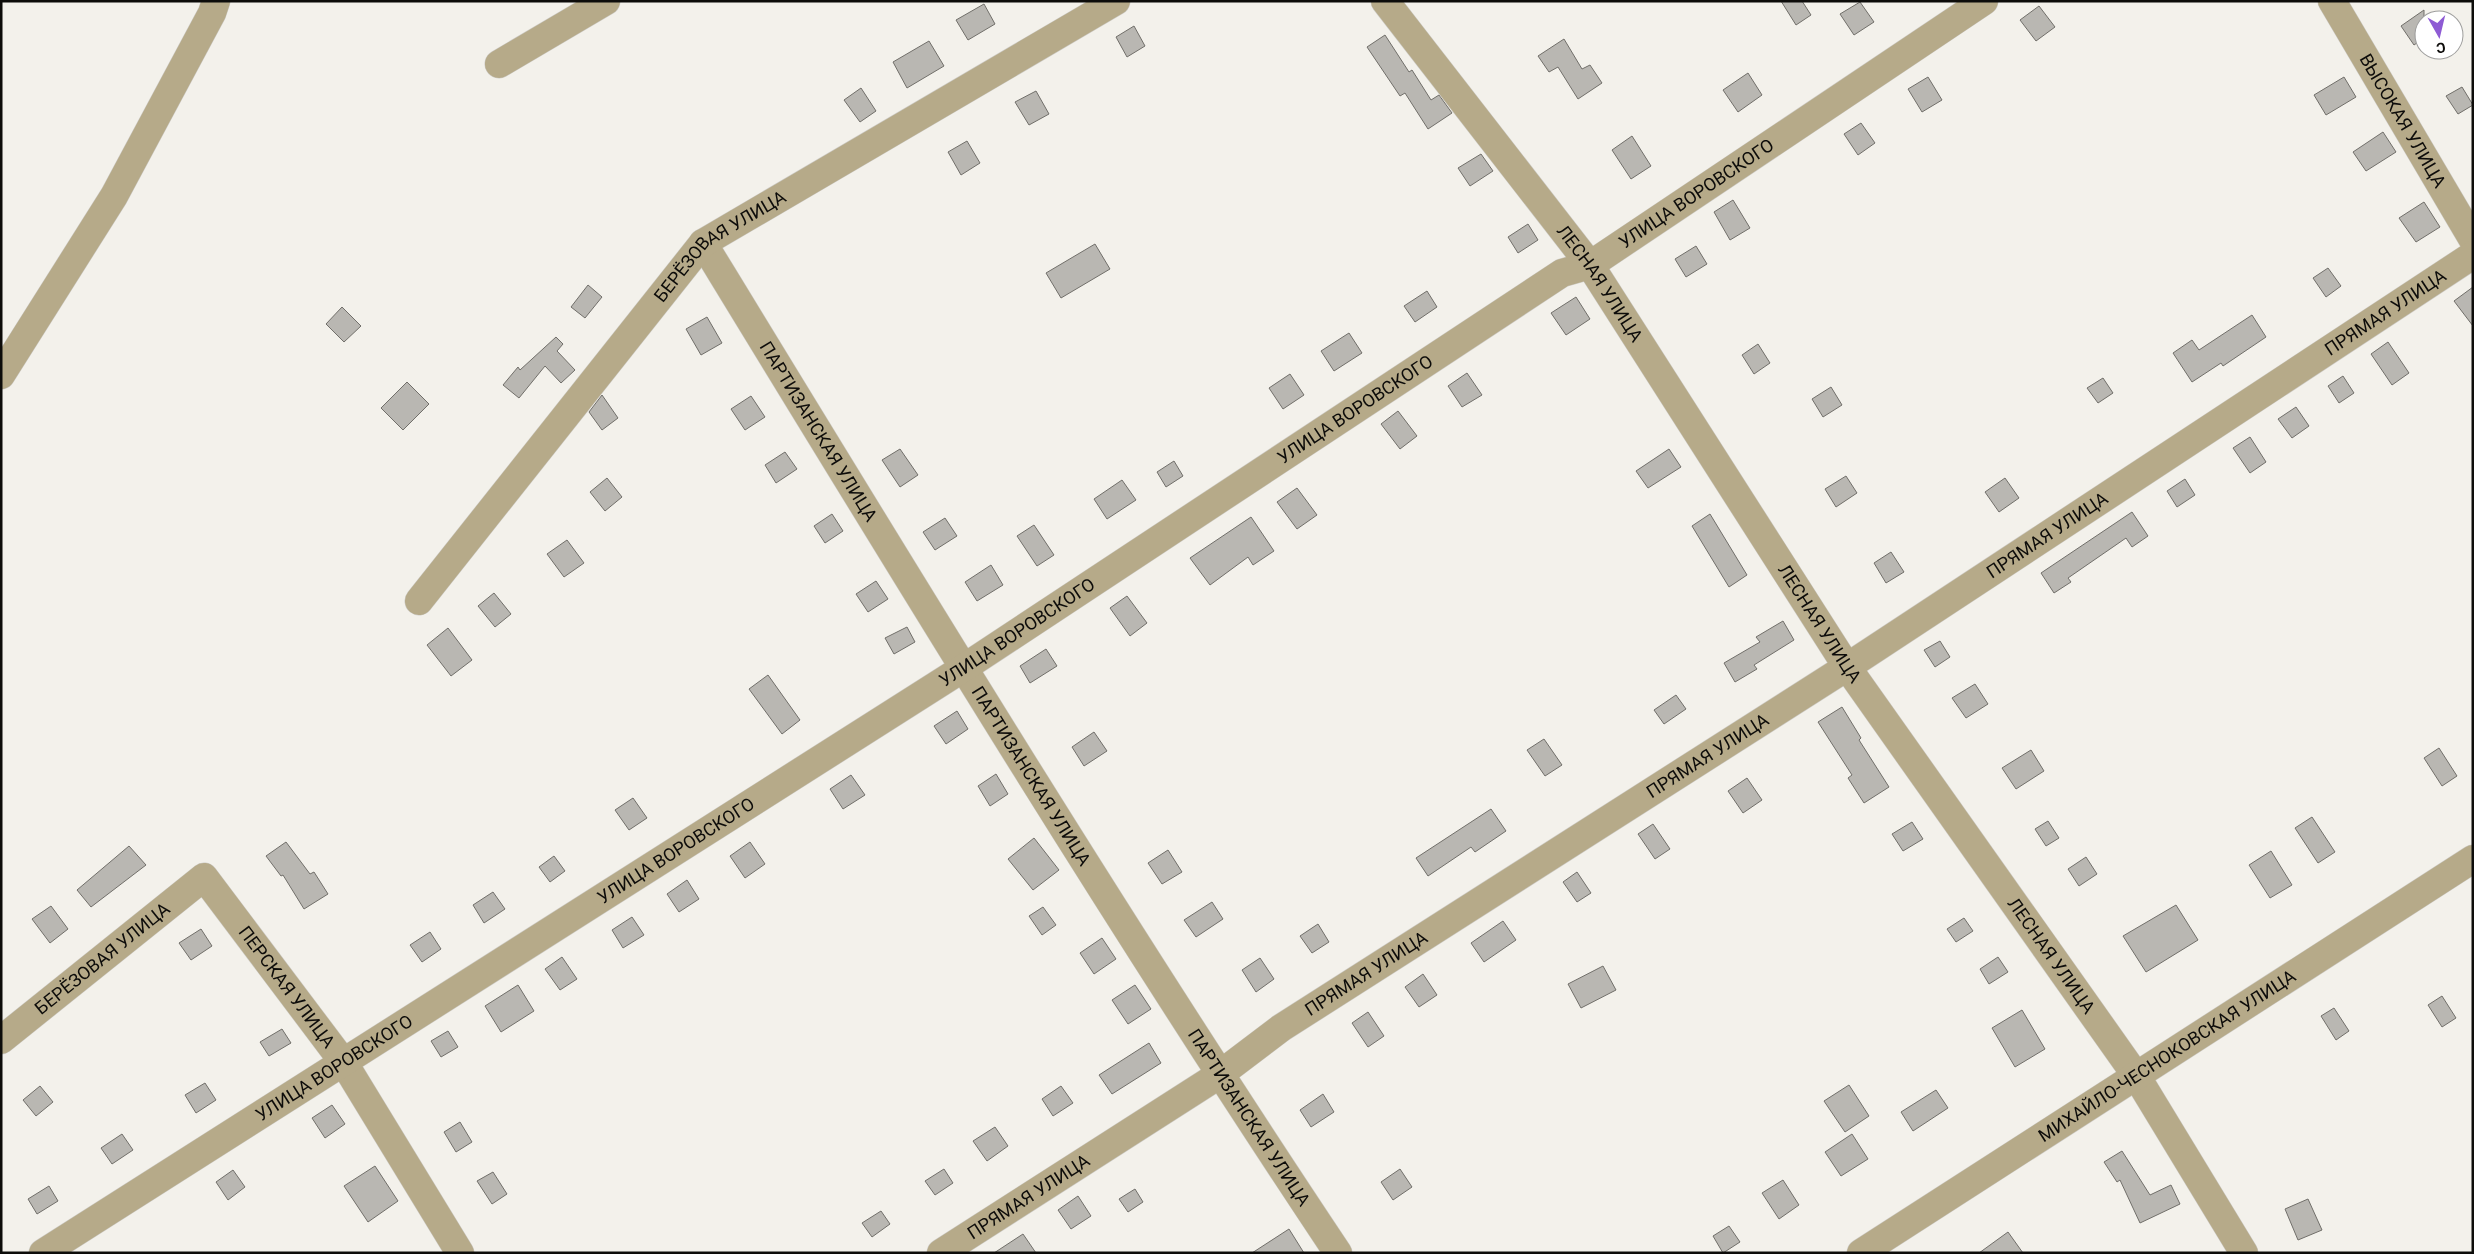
<svg xmlns="http://www.w3.org/2000/svg" width="2474" height="1254" font-family="Roboto,sans-serif">
	<rect width="100%" height="100%" fill="#f3f1eb"/>
	<path fill="#b9b7b2" stroke="#716f6a" d="M1781 1H1802L1811 15 1796 25Z
		M1860 2 1874 22 1854 35 1840 14Z
		M984 4 995 24 968 40 956 20Z
		M2039 6 2055 27 2036 41 2020 20Z
		M2424 10V38L2414 45 2401 26Z
		M1134 26 1145 46 1127 57 1116 37Z
		M1385 35 1409 72 1412 70 1431 100 1439 95 1452 113 1428 129 1405 93 1400 96 1367 47Z
		M1564 39 1582 69 1590 65 1602 83 1578 99 1558 67 1549 72 1538 56Z
		M929 41 944 66 907 88 893 62Z
		M1748 73 1762 95 1738 112 1723 90Z
		M1928 77 1942 100 1922 112 1908 89Z
		M2344 77 2356 97 2326 115 2314 95Z
		M2462 87 2473 105 2458 114 2446 96Z
		M861 88 876 111 860 122 844 100Z
		M1036 91 1049 114 1029 125 1015 102Z
		M1861 123 1875 143 1858 155 1844 134Z
		M2383 132 2396 152 2366 171 2353 152Z
		M1632 136 1651 166 1631 179 1612 150Z
		M967 141 980 163 961 175 948 152Z
		M1481 154 1493 171 1470 186 1458 168Z
		M1733 200 1750 228 1730 240 1714 212Z
		M2424 202 2440 227 2416 242 2399 218Z
		M1528 224 1538 240 1518 253 1508 237Z
		M1095 244 1110 269 1061 298 1046 273Z
		M1696 246 1707 264 1686 277 1675 259Z
		M2328 268 2341 286 2326 297 2313 278Z
		M588 285 602 297 585 318 571 307Z
		M2473 287V326L2454 301Z
		M1427 291 1437 307 1415 322 1404 306Z
		M1576 297 1590 319 1566 335 1551 313Z
		M342 307 361 326 344 342 326 324Z
		M2252 315 2266 337 2223 366 2221 363 2192 382 2173 353 2192 340 2199 350Z
		M707 317 722 343 701 355 686 329Z
		M1349 333 1362 353 1334 371 1321 351Z
		M556 337 563 344 557 351 575 370 561 383 545 366 519 398 503 385 518 367 520 370Z
		M2388 342 2409 373 2392 385 2371 354Z
		M1758 344 1770 363 1754 374 1742 355Z
		M1467 373 1482 395 1462 407 1448 386Z
		M1290 374 1304 395 1283 409 1269 388Z
		M2343 376 2354 393 2339 403 2328 386Z
		M2103 378 2113 393 2098 403 2087 388Z
		M407 382 429 404 403 430 381 408Z
		M1831 387 1842 405 1823 417 1812 399Z
		M602 395 618 418 602 430 589 412Z
		M751 396 765 417 745 430 731 409Z
		M2296 407 2309 426 2292 438 2278 419Z
		M1398 411 1417 436 1400 449 1381 424Z
		M2250 437 2266 462 2250 473 2233 448Z
		M900 449 918 475 900 487 882 460Z
		M1669 449 1681 467 1648 488 1636 471Z
		M785 452 797 469 776 483 765 465Z
		M1174 461 1183 476 1166 487 1157 472Z
		M1846 476 1857 493 1836 507 1825 489Z
		M607 478 622 497 605 511 590 492Z
		M2005 478 2019 498 1999 512 1985 492Z
		M2185 479 2195 495 2177 507 2167 491Z
		M1122 480 1136 500 1107 519 1094 499Z
		M1297 488 1317 515 1297 529 1277 502Z
		M2132 512 2148 536 2132 547 2126 538 2068 578 2071 582 2054 593 2041 573Z
		M832 514 843 531 825 543 814 526Z
		M1710 514 1747 575 1729 587 1692 526Z
		M1251 517 1274 551 1253 565 1248 557 1210 585 1190 558Z
		M945 518 957 536 935 550 923 532Z
		M1034 525 1054 555 1037 566 1017 536Z
		M567 540 584 563 564 577 547 554Z
		M1891 552 1904 572 1886 583 1874 563Z
		M991 565 1003 585 977 601 965 582Z
		M876 581 888 599 868 612 856 594Z
		M494 593 511 614 495 627 478 606Z
		M1127 596 1147 623 1130 636 1110 608Z
		M1783 621 1794 640 1754 665 1757 669 1735 682 1724 663 1760 642 1756 637Z
		M907 627 915 642 894 654 885 638Z
		M448 628 472 660 451 676 427 645Z
		M1940 641 1950 657 1935 667 1924 650Z
		M1046 649 1057 666 1030 683 1020 666Z
		M768 675 800 720 782 734 749 689Z
		M1975 684 1988 704 1966 718 1952 698Z
		M1676 695 1686 709 1664 724 1654 710Z
		M1842 707 1861 738 1859 740 1889 787 1864 803 1848 778 1852 775 1818 722Z
		M957 711 968 729 946 744 934 726Z
		M1094 732 1107 751 1084 766 1072 747Z
		M1544 739 1562 765 1545 776 1527 750Z
		M2439 748 2457 776 2442 786 2424 758Z
		M2031 750 2044 771 2016 789 2002 768Z
		M996 774 1008 794 990 806 978 786Z
		M851 775 865 795 843 809 830 789Z
		M1747 778 1762 800 1743 813 1728 791Z
		M633 798 647 818 629 830 615 810Z
		M1491 809 1506 831 1475 852 1471 847 1428 876 1416 858Z
		M2312 817 2335 852 2318 863 2295 828Z
		M2048 821 2059 838 2046 846 2035 829Z
		M1912 822 1923 839 1903 851 1892 834Z
		M1653 824 1670 849 1655 859 1638 834Z
		M1034 838 1059 870 1033 890 1008 859Z
		M286 842 310 874 314 872 328 894 304 909 283 875 281 876 266 856Z
		M750 842 765 864 745 878 730 856Z
		M129 846 146 865 91 907 77 890Z
		M1168 850 1182 872 1162 884 1148 863Z
		M2271 851 2292 885 2270 898 2249 865Z
		M554 856 565 871 550 882 539 867Z
		M2086 857 2097 874 2079 886 2068 869Z
		M1577 872 1591 893 1577 902 1563 882Z
		M687 880 699 899 679 912 667 894Z
		M493 892 505 909 484 923 473 905Z
		M1212 902 1223 919 1196 937 1184 920Z
		M2176 905 2198 940 2146 972 2123 936Z
		M51 906 68 929 50 943 32 919Z
		M1043 907 1056 925 1042 935 1029 916Z
		M632 917 644 935 623 948 612 930Z
		M1964 918 1973 931 1956 942 1947 929Z
		M1503 921 1516 940 1484 962 1471 943Z
		M1318 924 1329 942 1312 953 1300 936Z
		M201 929 212 946 191 960 179 943Z
		M430 932 441 949 422 962 410 945Z
		M1102 938 1116 959 1094 974 1080 953Z
		M562 957 577 979 560 990 545 969Z
		M1998 957 2008 972 1989 984 1980 969Z
		M1260 958 1274 979 1256 992 1242 970Z
		M1603 966 1616 990 1581 1008 1568 984Z
		M1423 974 1437 995 1419 1007 1405 987Z
		M518 985 534 1011 501 1032 485 1006Z
		M1135 985 1151 1009 1128 1024 1112 1000Z
		M2442 996 2456 1018 2442 1027 2428 1005Z
		M2334 1008 2349 1031 2336 1040 2321 1016Z
		M2022 1010 2045 1049 2015 1067 1992 1028Z
		M1368 1012 1384 1036 1368 1047 1352 1023Z
		M282 1029 291 1043 269 1056 260 1042Z
		M448 1031 458 1047 441 1057 431 1041Z
		M1149 1043 1161 1063 1112 1094 1099 1075Z
		M205 1083 216 1100 196 1113 185 1095Z
		M1849 1085 1869 1116 1845 1132 1824 1101Z
		M40 1086 53 1102 36 1116 23 1100Z
		M1061 1086 1073 1103 1053 1116 1042 1099Z
		M1936 1090 1948 1108 1913 1131 1901 1112Z
		M1323 1094 1334 1112 1311 1127 1300 1110Z
		M332 1105 345 1124 325 1138 312 1118Z
		M460 1122 472 1142 456 1152 444 1132Z
		M995 1127 1008 1146 987 1161 973 1141Z
		M122 1134 133 1150 112 1164 101 1148Z
		M1852 1134 1868 1159 1841 1176 1825 1152Z
		M2122 1151 2150 1195 2171 1185 2180 1204 2140 1223 2120 1180 2117 1182 2104 1162Z
		M375 1166 398 1201 368 1222 344 1186Z
		M944 1169 953 1183 935 1195 925 1181Z
		M1400 1169 1412 1187 1393 1200 1381 1182Z
		M233 1170 245 1187 228 1200 216 1182Z
		M493 1172 507 1194 492 1204 477 1181Z
		M1783 1180 1799 1205 1779 1219 1762 1193Z
		M49 1186 58 1201 37 1214 28 1199Z
		M1135 1189 1143 1202 1128 1212 1119 1199Z
		M1078 1196 1091 1216 1071 1229 1058 1210Z
		M2308 1199 2322 1230 2298 1240 2285 1209Z
		M881 1211 890 1224 872 1237 862 1223Z
		M1729 1226 1740 1242 1723 1253 1713 1236Z
		M1289 1229 1304 1253H1252Z
		M2008 1232 2023 1253H1979Z
		M1023 1234 1036 1253H994Z"/>
	<g fill="none" stroke-linecap="round" stroke-linejoin="round">
		<defs>
			<g id="minor">
				<path id="s1" d="M1385 1 1590 265 1847 667 2137 1077 2244 1253"/>
				<path id="s2" d="M2332 1 2473 240"/>
				<path d="M499 64 606 1"/>
				<path id="s3" d="M703 243C910 582 1117 922 1338 1253"/>
				<path d="M1 375 114 196 212 13 216 1"/>
				<path id="s4" d="M419 601 703 243 1116 1"/>
				<path id="s5" d="M1 1040 204 877 344 1063 460 1253"/>
				<path id="s6" d="M43 1253 962 669 1562 273 1590 265 1984 1"/>
				<path id="s7" d="M941 1253 1219 1075 1281 1028 1847 667 2473 255"/>
				<path id="s8" d="M1861 1253 2473 859"/>
			</g>
		</defs>
		<use href="#minor" stroke="#ceccc7" stroke-width="29"/>
		<use href="#minor" stroke="#b6aa89" stroke-width="28"/>
	</g>
	<g text-anchor="middle" stroke-width="5" stroke-linejoin="round" paint-order="stroke">
		<g font-size="18" fill="#0d0c0a" stroke="#fff">
			<text dy="6" stroke="none"><textPath href="#s2" startOffset="139">ВЫСОКАЯ УЛИЦА</textPath></text>
			<text dy="6" stroke="none"><textPath href="#s6" startOffset="1965">УЛИЦА ВОРОВСКОГО</textPath></text>
			<text dy="6" stroke="none"><textPath href="#s4" startOffset="468">БЕРЁЗОВАЯ УЛИЦА</textPath></text>
			<text dy="6" stroke="none"><textPath href="#s1" startOffset="355">ЛЕСНАЯ УЛИЦА</textPath></text>
			<text dy="6" stroke="none"><textPath href="#s7" startOffset="1724">ПРЯМАЯ УЛИЦА</textPath></text>
			<text dy="6" stroke="none"><textPath href="#s6" startOffset="1560">УЛИЦА ВОРОВСКОГО</textPath></text>
			<text dy="6" stroke="none"><textPath href="#s3" startOffset="221">ПАРТИЗАНСКАЯ УЛИЦА</textPath></text>
			<text dy="6" stroke="none"><textPath href="#s7" startOffset="1319">ПРЯМАЯ УЛИЦА</textPath></text>
			<text dy="6" stroke="none"><textPath href="#s1" startOffset="760">ЛЕСНАЯ УЛИЦА</textPath></text>
			<text dy="6" stroke="none"><textPath href="#s6" startOffset="1155">УЛИЦА ВОРОВСКОГО</textPath></text>
			<text dy="6" stroke="none"><textPath href="#s7" startOffset="914">ПРЯМАЯ УЛИЦА</textPath></text>
			<text dy="6" stroke="none"><textPath href="#s3" startOffset="626">ПАРТИЗАНСКАЯ УЛИЦА</textPath></text>
			<text dy="6" stroke="none"><textPath href="#s6" startOffset="750">УЛИЦА ВОРОВСКОГО</textPath></text>
			<text dy="6" stroke="none"><textPath href="#s1" startOffset="1165">ЛЕСНАЯ УЛИЦА</textPath></text>
			<text dy="6" stroke="none"><textPath href="#s5" startOffset="130">БЕРЁЗОВАЯ УЛИЦА</textPath></text>
			<text dy="6" stroke="none"><textPath href="#s7" startOffset="509">ПРЯМАЯ УЛИЦА</textPath></text>
			<text dy="6" stroke="none"><textPath href="#s5" startOffset="398">ПЕРСКАЯ УЛИЦА</textPath></text>
			<text dy="6" stroke="none"><textPath href="#s8" startOffset="364">МИХАЙЛО-ЧЕСНОКОВСКАЯ УЛИЦА</textPath></text>
			<text dy="6" stroke="none"><textPath href="#s6" startOffset="345">УЛИЦА ВОРОВСКОГО</textPath></text>
			<text dy="6" stroke="none"><textPath href="#s3" startOffset="1031">ПАРТИЗАНСКАЯ УЛИЦА</textPath></text>
			<text dy="6" stroke="none"><textPath href="#s7" startOffset="104">ПРЯМАЯ УЛИЦА</textPath></text>
		</g>
	</g>
	<rect width="2474" height="1254" fill="none" stroke="#0d0c0a" stroke-width="5"/>
	<g transform="translate(2439 35) rotate(172)"><circle r="24" fill="#ffffff" stroke="#9e9e9d"/>
	<path d="M0-4L9 19L0 12L-9 19Z" fill="#8e5bd4"/>
	<text y="-8" font-size="14" font-weight="bold" text-anchor="middle" fill="#0d0c0a">С</text>
	</g>
</svg>
